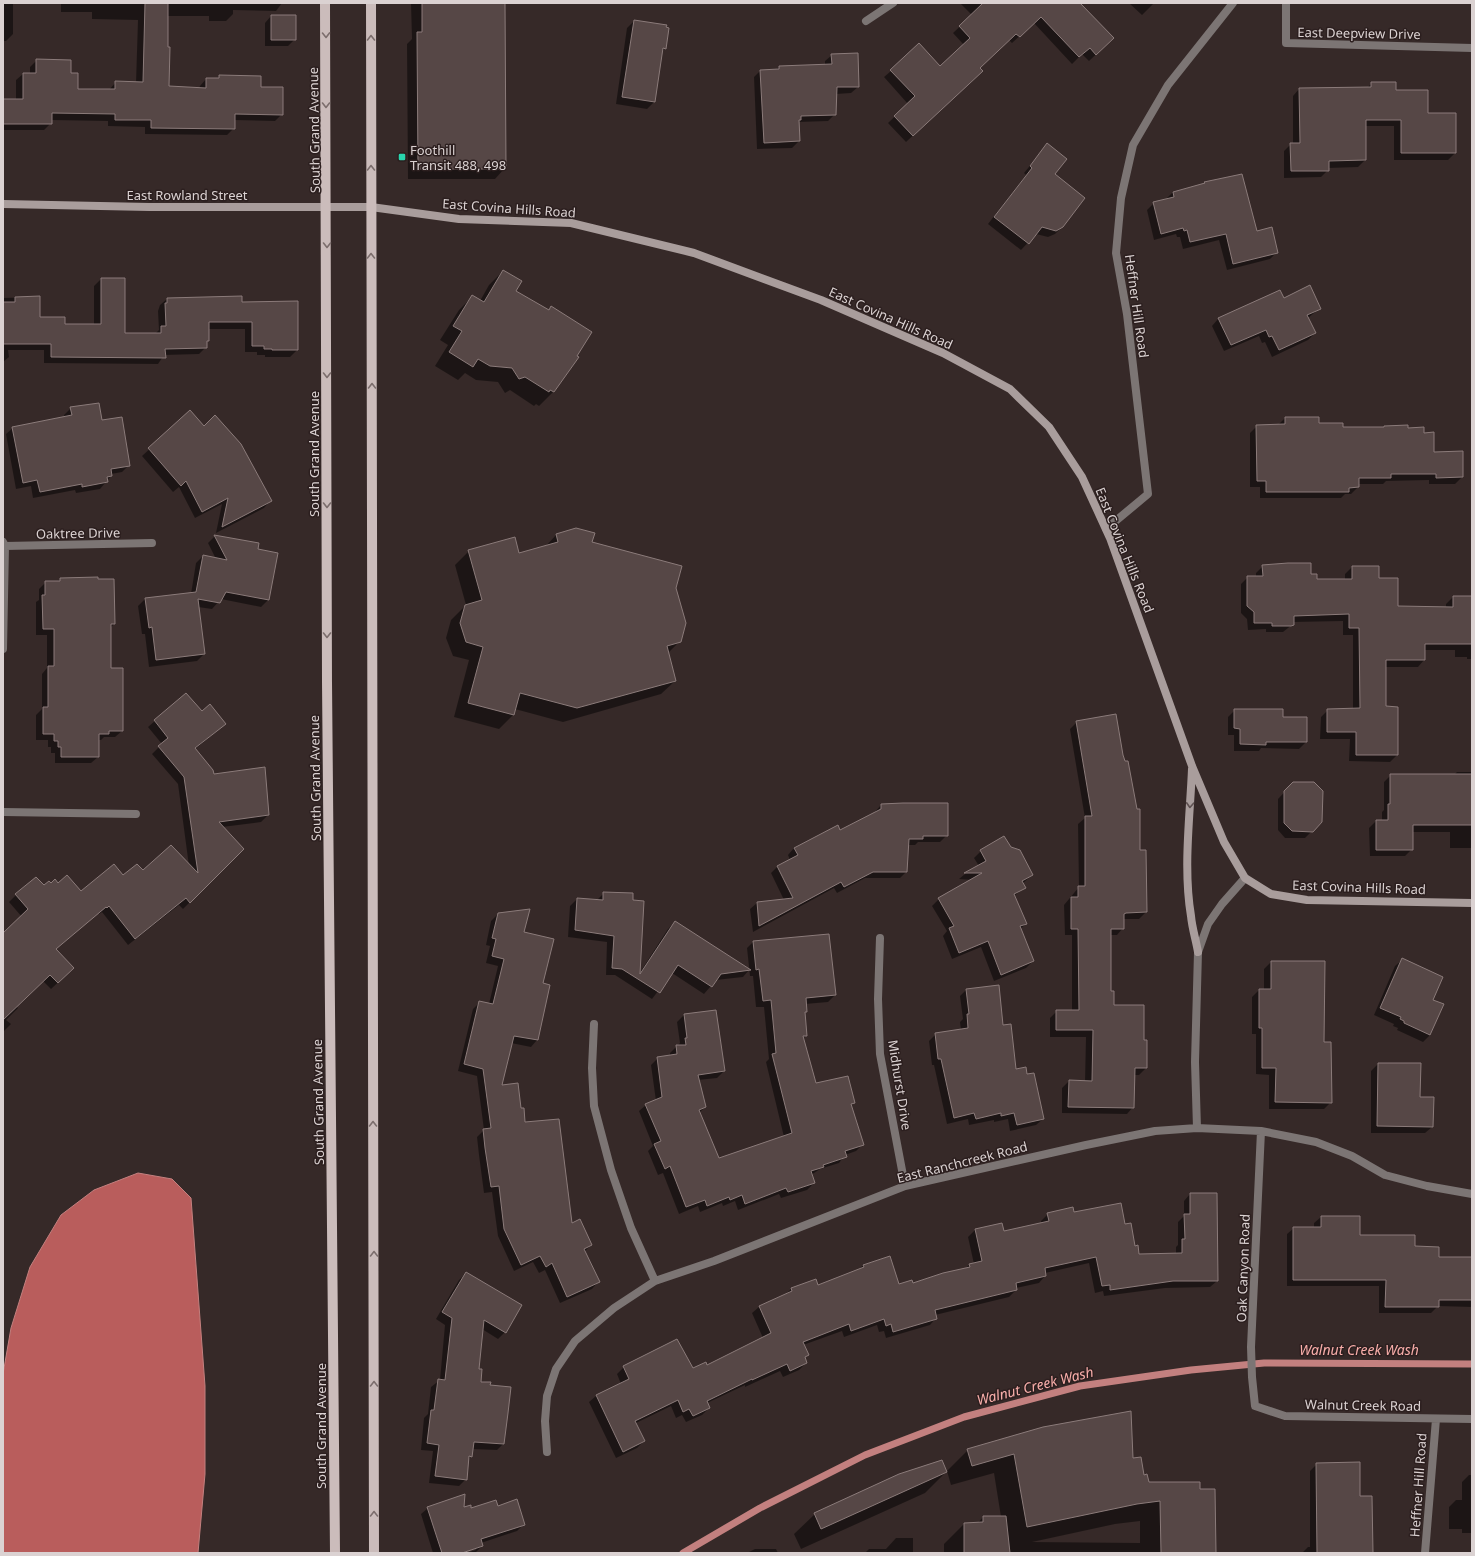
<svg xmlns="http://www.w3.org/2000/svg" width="1475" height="1556" font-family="'Noto Sans',sans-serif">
	<rect width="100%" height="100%" fill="#362928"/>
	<path fill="#b95d5c" stroke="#c3807f" d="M138 1173 172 1179 191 1198 205 1386V1474L198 1553H3V1374L11 1328 30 1267 61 1215 94 1190Z"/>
	<path fill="#0007" fill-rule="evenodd" d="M3 3H13V34L6 41H3Z
		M61 3H282L276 11 233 10V14L226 21H209V16H167L168 87 199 88 200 86 206 79H217L219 76 260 88 282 114 275 121 234 120V128L227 135 145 134V127L108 126V121L51 120V123L44 130H3V100H16V80L23 74H30V67L37 60 70 74 77 90H109L116 82 136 83 138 20 92 19V12H61Z
		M411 3H504L505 168 495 179H408L407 44 412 39Z
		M960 3H1063L1106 45 1089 61 1082 54 1072 64 1034 23 1012 43 1009 40 978 68 975 78 906 142 888 123 908 104 884 77 891 71 940 67 964 45 953 33 972 15Z
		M1129 3H1154L1142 15Z
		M271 16 295 39 288 46H265V23Z
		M634 21 665 48 662 52 654 102 647 109 616 104 627 28Z
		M832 55 858 87 851 93 836 94 835 114 828 121 798 122 799 141 792 148 757 149 754 77 761 70H776L779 67 825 66V61Z
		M1372 83 1395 92 1427 114H1455V153L1448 160H1394V126H1365V160L1358 167 1328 168V170L1321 177 1284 178V151L1291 144H1293V96L1299 89 1367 88Z
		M1047 145 1062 227 1055 234 1048 237 1036 234 1021 250 988 224 1026 175 1024 173Z
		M1205 183 1277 252 1270 259 1227 270 1219 240 1183 249 1180 237H1177L1176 234 1154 240 1147 210 1154 203 1166 199 1173 192 1202 185Z
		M503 271 515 291 548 311 551 307 577 357 553 392 539 406 536 404 534 406 510 390 505 393 498 382 476 380 465 373 458 380 435 366 448 345 440 340 459 310 473 296 480 301 489 285Z
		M101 279 124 334H155L159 330 158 311 160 305 167 299 241 303 297 350 290 357H265V355H257V352H245V329H208L206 347 199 354 164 355 158 364 44 363V350H8L9 357 3 362V298L39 297V318L64 325H94V286Z
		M1283 299 1320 308 1308 318 1315 333 1308 340 1272 357 1265 342 1262 343 1259 336 1224 351 1212 326 1218 319Z
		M71 408 101 421 129 465 122 472 111 474V476L100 489 76 493 75 490 33 498 31 486 16 489 6 434 13 428 65 418 64 415Z
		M190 412 270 501 264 508 216 533 222 504 195 518 179 487 173 492 142 456Z
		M1285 418 1342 428H1382L1384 426 1407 429 1423 434 1433 453 1462 477 1455 484H1429V480L1386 481 1383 484H1358V487L1351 494H1345L1341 498H1260V487H1250V433L1257 426 1278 425Z
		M557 534 591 543 675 588 680 641 668 653 675 681 661 694 563 722 515 709 513 715 499 729 454 717 469 660 453 656 446 638 451 620 466 605 455 565 469 551 519 554 544 548Z
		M215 536 258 544 257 550 277 553 268 600 261 607 221 599 212 609 198 607 204 654 197 661 149 667 145 634H142L138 606 145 599 191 594 196 563 203 556 216 559 208 543Z
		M1263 566 1310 575 1316 580H1345V574L1352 567 1378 579 1397 607 1446 608V604L1453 597H1472V659H1467V657H1455V650H1424V660L1418 667H1385V706L1397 708V755L1390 762 1349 761 1350 739H1320L1321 717 1328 710 1353 709V635H1343V621L1293 622V624L1283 632H1266V629L1248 630 1247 619 1241 613V584L1248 577H1256V573Z
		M61 579 114 624 110 628V669L122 731 115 737H104L101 740H98V757L91 763H55V753H51V747H48V740H36V715L42 709V674L47 668V635H36V602L39 600V589L46 582H57Z
		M186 694 218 730 195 749 213 775 268 815 261 822 222 827 243 849 183 909 179 905 128 945 102 912 99 914 98 913 55 949 66 975 51 989 43 981 16 1006 18 1008 6 1020 11 1024 3 1032V935L22 917 9 902 16 895 51 884H57L81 892 123 877 189 866 178 784 152 754 162 744 148 727Z
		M1235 710 1282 718 1306 742 1299 749 1261 748 1259 751H1234V735H1228V717Z
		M1077 722 1139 851H1145L1146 912 1139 919H1123V928L1117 935H1110V992L1113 1006 1143 1041 1146 1068 1139 1075H1134L1133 1107 1127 1114 1062 1113V1088L1069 1081 1085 1082 1086 1037H1050V1018L1057 1011H1072V935H1065L1064 905 1079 887 1078 824 1085 818 1070 729Z
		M1457 772H1472V848H1450V832H1412V849L1405 856H1370L1369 828 1376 821H1382V812L1384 810V782L1391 775H1454Z
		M1293 783 1321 822 1305 838H1285L1278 830V799Z
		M881 805 947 835 940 842H918L915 845H908L906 872 900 878H865L837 893 834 888 753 932 750 909 757 903 784 900 771 873 777 867 790 860 788 855 794 848 840 831 874 813Z
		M1010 848 1032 875 1022 884 1025 887 1014 896 1026 924 1020 929 1033 961 1026 968 994 981 981 947 952 959 943 936 947 931 932 906 939 899 973 880 959 879 965 874 979 866 974 858 981 851Z
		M604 893 639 974 668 929 675 922 749 970 743 977 716 980 704 994 672 973 652 999 615 975H606L607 942 568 937 570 906 577 899 597 900Z
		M498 914 523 933 542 984 537 1040 531 1047 511 1043 501 1086 520 1110 525 1123 571 1224 591 1245 584 1252 598 1282 592 1289 560 1303 545 1270 539 1273 533 1262 514 1271 498 1236 492 1192 484 1193 479 1155 477 1137 484 1130 477 1076 458 1071 473 1009 480 1002 489 1004 498 966 486 963 490 946 486 945 491 921Z
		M753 942 835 995 828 1002 805 1004 806 1011 804 1013 806 1035 803 1039 815 1085 854 1103 851 1105 863 1144 856 1151 845 1155 839 1163 820 1169 811 1175 814 1183 807 1190 781 1198 779 1194 738 1210 735 1201 723 1206 722 1203 700 1212 698 1206 679 1214 663 1173 658 1175 648 1151 653 1146 639 1111 646 1105 656 1101 651 1065 658 1058 670 1056V1053L680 1043 677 1022 684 1015 715 1011 724 1071 717 1078 698 1080 705 1107 699 1113 718 1159 784 1137 766 1062 769 1059 764 1007H756L753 976H750L747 948Z
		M1402 960 1432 1000 1430 1035 1423 1042 1397 1030 1398 1028 1393 1026 1394 1024 1374 1015 1395 966Z
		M1271 962H1324L1323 1043 1331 1102 1324 1109H1269V1075L1256 1074V1034H1252V997L1259 990H1264V969Z
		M966 990 1003 1026 1015 1070 1043 1119 1036 1125 1010 1131 1008 1119 994 1122V1120L969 1125 968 1119 947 1124 934 1065H932L929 1041 936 1034 961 1030 960 1022 963 1019 960 996Z
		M1378 1064 1419 1098 1432 1127 1425 1133H1371V1071Z
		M1190 1194 1217 1281 1210 1287 1165 1288 1104 1296 1103 1291 1095 1293 1089 1263 1045 1273V1276L1039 1283 1016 1288V1290L1009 1297 935 1315 936 1318 930 1325 886 1338 884 1331 879 1332 877 1325 844 1337 842 1331 803 1345 808 1355 804 1358 806 1363 799 1370 783 1377 780 1371 745 1387V1385L707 1403 709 1408 702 1415 686 1422 682 1415 676 1418 671 1406 636 1423 644 1441 637 1448 616 1458 589 1402 596 1396 621 1384 617 1374 624 1367 693 1369 706 1366 763 1338 752 1313 759 1307 786 1294 791 1289 815 1280 817 1286 859 1270 863 1265 899 1286 913 1284 965 1269 969 1265 974 1264 968 1237 975 1230 1002 1224 1003 1232 1041 1223V1221L1048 1214 1073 1213 1124 1225 1139 1255 1176 1254V1247L1178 1245V1222L1184 1216V1201Z
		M1321 1217 1359 1236 1414 1247 1438 1258H1472V1307L1438 1306 1431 1313H1379V1286H1287V1234L1294 1228H1314V1223Z
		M466 1273 505 1332 498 1339 482 1329 478 1370 480 1383 489 1386 504 1443 497 1450 472 1449 471 1456 468 1460 466 1479 459 1486 429 1483 433 1451 421 1450 424 1418 428 1414 431 1387 440 1380 445 1325 436 1319 459 1280Z
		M968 1450 1132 1459 1148 1483 1199 1490 1215 1553H944V1544L964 1524 978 1523 983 1517H1001L994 1473 951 1485 947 1471ZM1140 1521V1543L1032 1542 1115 1524Z
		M1317 1464 1359 1497 1372 1553H1302L1308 1547H1310V1471Z
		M946 1472 925 1493 801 1549 794 1534 815 1514Z
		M1469 1475H1472V1533H1462V1529H1449V1507L1456 1500H1462V1482Z
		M497 1507 524 1524 517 1531 481 1543 482 1546 475 1553H466L476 1550V1548L459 1553H433L421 1514 428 1508 471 1509Z
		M896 1538H913V1553H865L869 1549H886Z
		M755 1549H776L778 1553H747Z"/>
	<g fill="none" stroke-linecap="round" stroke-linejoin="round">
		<path stroke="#c3807f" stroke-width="7" d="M683 1553 760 1508 865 1455 964 1417 1080 1386 1191 1370 1264 1363 1472 1364"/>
	</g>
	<path fill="#564746" stroke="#8b7b7a" d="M145 3H168V47H170L169 86 206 88V78H219V75L261 76V87H283V115L235 114V129L151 128V120H115V114L52 113V124H3V99H23V73H36V59L71 60V73H78V89H115V81L143 82Z
		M422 3H505L506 169H418L417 32H422Z
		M983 3H1080L1114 38 1096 55 1090 48 1079 57 1041 17 1020 37 1016 34 980 68 983 71 913 136 894 116 915 96 890 70 919 43 940 66 970 38 959 26Z
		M271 15H296V40H271Z
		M634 20 667 25 666 27 669 28 666 49 663 48 655 102 622 97Z
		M858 53 859 87H837L836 115 801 116V120H799L800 141 764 143 760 70 779 69V66L832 64 831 54Z
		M1371 82H1396V90H1428V113H1456V153H1401V120H1366V160L1329 161V171H1291L1290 143H1300L1299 88 1371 87Z
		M1047 143 1067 159 1055 174 1085 198 1063 227 1056 231 1042 227 1029 244 994 217 1032 168 1030 166Z
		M1242 174 1257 231 1272 227 1278 253 1233 264 1226 234 1190 242 1187 230 1184 231 1183 228 1161 234 1153 202 1174 197 1173 192 1205 183 1204 182Z
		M503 270 522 281 516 291 549 310 551 306 592 332 577 356 579 357 554 392 550 390 549 392 525 377 519 379 512 368 490 366 478 359 473 367 449 352 462 331 453 326 472 295 484 302Z
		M101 278H125V333H161V326H166L165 303H167V298L242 296V302L298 301V350H272V349H264V346H252V322H209V341H207V348L165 349 166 358 51 357V344H3V302H15V297L40 296V317H65V324H101Z
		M1310 285 1321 309 1307 315 1316 333 1279 350 1272 336 1269 337 1266 330 1231 345 1218 318 1280 290 1284 298Z
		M99 403 102 420 122 417 130 466 111 469 112 476 107 477 108 482 82 487V484L40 492 37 480 23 483 12 427 72 415 70 407Z
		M190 410 204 426 215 415 241 444 272 501 222 527 228 498 202 512 186 481 181 486 148 448Z
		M1285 417H1319V423H1343V427H1384V426L1408 425V428L1424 427V433L1434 432V452L1463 451V477L1436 478V474H1391V478H1359V487L1349 488V492H1266V481H1257L1256 425 1285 424Z
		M576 528 595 533 592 542 682 566 676 588 686 623 681 642 667 646 676 681 577 708 520 693 514 715 468 703 483 647 466 642 460 623 465 605 482 600 468 550 515 537 519 553 558 542 556 534Z
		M214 535 259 543 258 549 278 553 269 600 226 592 220 603 198 599 205 654 156 660 152 627 149 628 145 598 196 592 203 555 227 560Z
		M1288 563H1311V574H1317V579H1352V566H1379V578H1398V606L1453 607V596H1472V644H1425V660H1386V706L1398 707V755H1356V732H1327V709L1360 708 1359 628H1349V614L1294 616V625L1291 626H1272V623H1254V612L1247 606V576H1263L1262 565Z
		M98 577V579H114L115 624H111V668H123V731H109V734H99V757H61V747H58V741H54V734H43V707H48V666H54V629H43L42 595H45V581H60V578Z
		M186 693 202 711 210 704 226 724 195 748 213 770 214 774 265 767 269 815 219 822 244 849 190 903 186 898 135 939 109 906 107 908 106 907 56 949 74 968 58 983 50 975 3 1020V933L28 909 15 894 36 877 44 885 49 881 51 883 55 879 58 883 67 875 81 891 114 864 123 875 137 864 143 870 171 845 198 873 184 777 158 746 168 738 154 720Z
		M1234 709H1283V717H1307V742H1266V745L1240 744V729L1234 728Z
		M1116 714 1123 755 1125 761H1128L1137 809H1140V850H1146L1147 912 1126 913 1124 914V929H1111V991H1114V1005H1144V1040H1147V1068H1135L1134 1108 1068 1107 1069 1080 1092 1081 1093 1030H1056V1010H1079L1078 929H1071V897H1078V886H1085V816H1092L1076 721Z
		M1390 774H1472V825H1413V850H1376V820H1388V804H1390Z
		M1293 782H1314L1323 791 1322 822 1313 832 1292 831 1284 823V791Z
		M903 803H948V836H923V839H909L907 872H873L844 887 841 882 759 926 757 902 793 898 777 866 798 855 794 848 838 825 840 830 881 809V804Z
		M1004 836 1011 847 1020 850 1033 875 1022 881 1026 888 1014 894 1027 924 1020 926 1034 961 1001 975 988 941 959 953 949 928 954 926 938 898 982 873H964L986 861 980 850Z
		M603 892 633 893V900L644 901 640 974 675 921 751 970 721 974 712 987 678 965 660 993 622 969 612 968 614 936 575 930 577 898 603 900Z
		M530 909 524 932 554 939 543 983 550 985 538 1040 514 1036 502 1085 518 1083 521 1108H524L525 1122 559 1119 572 1223 580 1219 592 1245 584 1249 600 1282 567 1297 552 1263 546 1267 540 1256 521 1265 504 1229 499 1186 491 1187 485 1148 483 1129 491 1128 483 1069 464 1064 479 1001 493 1004 504 959 492 956 496 939 492 938 498 913Z
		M829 934 836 995 806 998 807 1012H805L807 1036H803L816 1083 848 1076 855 1103 851 1104 864 1145 845 1151 847 1157 823 1165 824 1167 811 1171 815 1183 788 1192 786 1188 745 1204 742 1195 730 1200 729 1197 707 1206 705 1200 686 1207 670 1166 665 1169 654 1144 661 1141 645 1104 662 1097 657 1057 677 1054 676 1045H686L685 1038H687L684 1014 716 1010 725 1071 698 1075 706 1107 699 1110 719 1158 792 1133 772 1054 776 1053 771 1000 763 1001 759 969 756 970 753 941Z
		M1402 958 1443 977 1433 1000 1444 1004 1430 1035 1404 1023V1021L1400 1019 1401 1017 1380 1008Z
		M1271 961H1325L1324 1042H1331L1332 1103 1275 1102 1276 1068H1262V1028H1259V989H1271Z
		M999 985 1003 1025 1011 1024 1016 1069 1026 1067 1027 1074 1034 1073 1044 1119 1017 1125 1014 1113 1001 1116V1113L976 1119 974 1113 954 1118 941 1059H938L935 1033 968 1028 967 1014H969L966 989Z
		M1378 1063H1421L1420 1097H1434L1433 1127 1377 1126Z
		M1190 1193H1217L1218 1281H1173L1110 1290V1285L1102 1286 1096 1257 1045 1268 1046 1276 1016 1283 1017 1290 935 1310 937 1319 893 1332 891 1324 886 1326 884 1319 851 1331 849 1324 803 1342 809 1355 805 1357 807 1363 790 1371 787 1364 752 1380V1379L707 1401 710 1408 693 1416 689 1409 683 1412 678 1400 635 1421 645 1441 623 1452 596 1395 629 1379 623 1366 677 1339 693 1368 706 1362 707 1365 771 1333 759 1306 792 1291 791 1288 816 1279 818 1285 864 1267 863 1265 890 1256 899 1284 912 1280 913 1283 943 1273 970 1267 969 1264 982 1261 975 1229 1002 1223 1004 1231 1049 1221 1047 1213 1073 1207 1074 1212 1121 1203 1125 1224 1131 1223 1135 1246 1138 1245 1139 1254 1182 1253V1239H1185L1184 1214H1190Z
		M1321 1216H1360V1235H1415V1246L1439 1247V1257H1472V1300H1439V1307H1385L1386 1280H1293V1227H1321Z
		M466 1272 522 1305 506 1333 484 1320 479 1369H482L481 1382H491L490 1385 511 1387 508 1413 504 1444 474 1442 472 1457 469 1456 467 1480 435 1476 439 1445 427 1443 431 1410H434L438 1379 445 1380 452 1318 442 1312Z
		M1131 1411 1133 1458 1141 1457 1144 1475 1147 1474 1149 1482H1200V1489H1215L1216 1553H1161L1160 1501 1137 1504 1027 1527 1014 1454 972 1466 967 1449 1043 1427Z
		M942 1460 947 1472 821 1529 814 1513 899 1474Z
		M1360 1462V1496H1372L1373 1553H1317L1316 1463Z
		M465 1494 464 1507 471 1505V1508L496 1500 498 1506 517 1499 525 1525 481 1539 483 1546 462 1553H442L427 1507Z
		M983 1516H1006L1010 1553H964V1523L983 1522Z"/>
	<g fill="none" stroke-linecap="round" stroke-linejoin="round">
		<path stroke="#7c7574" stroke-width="8" d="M1286 3V43L1472 48
			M866 21 893 3
			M1106 529 1148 494 1127 314 1116 253 1121 198 1133 145 1168 85 1233 3
			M5 546 152 543
			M3 649 5 546 3 542
			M3 812 136 814
			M880 938 878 999 880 1054 905 1186
			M594 1024 592 1068 594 1106 611 1170 631 1228 655 1281
			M1197 1128 1195 1062 1198 952 1208 924 1222 904 1245 878
			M1261 1131 1251 1347 1252 1377 1255 1406 1285 1416 1472 1419
			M547 1452 545 1421 547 1396 556 1369 575 1341 614 1308 655 1281 714 1261 905 1186 1086 1145 1155 1131 1197 1128 1261 1131 1316 1142 1352 1156 1385 1175 1427 1186 1472 1194
			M1425 1553 1436 1419"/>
		<path stroke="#a99d9c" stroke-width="8" d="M3 204 149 207H371L459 219 571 223 694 253 821 300 943 353 1010 389 1049 427 1082 477 1110 538 1192 766 1224 842 1245 878 1271 894 1307 900 1472 903
			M1192 769C1190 817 1183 868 1191 916 1192 928 1196 940 1198 952"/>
		<path stroke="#cbbcbb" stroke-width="10" d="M325 3 327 682 335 1553
			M371 3 374 1553"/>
	</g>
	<defs><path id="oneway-chevron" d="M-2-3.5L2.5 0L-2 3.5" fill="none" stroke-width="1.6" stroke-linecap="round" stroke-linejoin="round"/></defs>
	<g stroke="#7c6e6d">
		<use href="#oneway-chevron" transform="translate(326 35) rotate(89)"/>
		<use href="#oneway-chevron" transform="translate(371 38) rotate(-90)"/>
		<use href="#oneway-chevron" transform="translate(326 105) rotate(90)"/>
		<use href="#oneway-chevron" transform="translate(371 168) rotate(-90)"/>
		<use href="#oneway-chevron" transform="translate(327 245) rotate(90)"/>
		<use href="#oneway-chevron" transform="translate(371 256) rotate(-90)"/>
		<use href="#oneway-chevron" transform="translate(327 375) rotate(90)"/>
		<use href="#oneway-chevron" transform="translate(372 386) rotate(-90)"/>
		<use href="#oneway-chevron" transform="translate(327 505) rotate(90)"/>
		<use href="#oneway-chevron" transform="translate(327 635) rotate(90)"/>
		<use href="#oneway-chevron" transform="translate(373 1124) rotate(-90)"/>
		<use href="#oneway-chevron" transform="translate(374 1254) rotate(-90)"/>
		<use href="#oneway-chevron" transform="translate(374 1384) rotate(-90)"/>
		<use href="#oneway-chevron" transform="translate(374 1514) rotate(-90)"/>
	</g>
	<use stroke="#5e5151" href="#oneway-chevron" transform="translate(1190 805) rotate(93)"/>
	<rect fill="#29d5ad" stroke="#2c1f1f" stroke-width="1.5" x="398" y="153" width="8" height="8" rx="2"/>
	<g text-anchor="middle" stroke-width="3" stroke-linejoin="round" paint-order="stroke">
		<g font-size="13" fill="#dbd2d2" stroke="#2c1f1f">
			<text transform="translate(1359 33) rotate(1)" y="5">East Deepview Drive</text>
			<text transform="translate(314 130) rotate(-91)" y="5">South Grand Avenue</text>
			<text x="187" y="200">East Rowland Street</text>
			<text transform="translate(509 208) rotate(4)" y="5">East Covina Hills Road</text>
			<text transform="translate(1137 306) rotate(82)" y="5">Heffner Hill Road</text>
			<text transform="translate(891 318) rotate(24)" y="5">East Covina Hills Road</text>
			<text transform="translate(314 454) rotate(-90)" y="5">South Grand Avenue</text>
			<text transform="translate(78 533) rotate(-1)" y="5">Oaktree Drive</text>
			<text transform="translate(1125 550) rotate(68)" y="5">East Covina Hills Road</text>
			<text transform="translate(315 778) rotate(-91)" y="5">South Grand Avenue</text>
			<text transform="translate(1359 887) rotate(2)" y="5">East Covina Hills Road</text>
			<text transform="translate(900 1085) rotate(81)" y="5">Midhurst Drive</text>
			<text transform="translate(318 1102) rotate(-91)" y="5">South Grand Avenue</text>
			<text transform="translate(962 1162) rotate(-14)" y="5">East Ranchcreek Road</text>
			<text transform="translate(1243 1268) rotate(-88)" y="5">Oak Canyon Road</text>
			<text transform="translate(1363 1405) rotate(1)" y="5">Walnut Creek Road</text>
			<text transform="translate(321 1426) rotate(-90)" y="5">South Grand Avenue</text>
			<text transform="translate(1418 1485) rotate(-86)" y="5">Heffner Hill Road</text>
		</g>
		<g font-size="13" fill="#dbd2d2" stroke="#2c1f1f" text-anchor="start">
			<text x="410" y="155">Foothill<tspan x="410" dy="15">Transit 488, 498</tspan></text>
		</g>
		<g font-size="14" font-style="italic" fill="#f9aeaa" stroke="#2c1f1f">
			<text x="1359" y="1355">Walnut Creek Wash</text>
			<text transform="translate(1035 1386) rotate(-14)" y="5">Walnut Creek Wash</text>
		</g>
	</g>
	<rect width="1475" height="1556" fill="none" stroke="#dbd2d2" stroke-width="8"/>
</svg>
